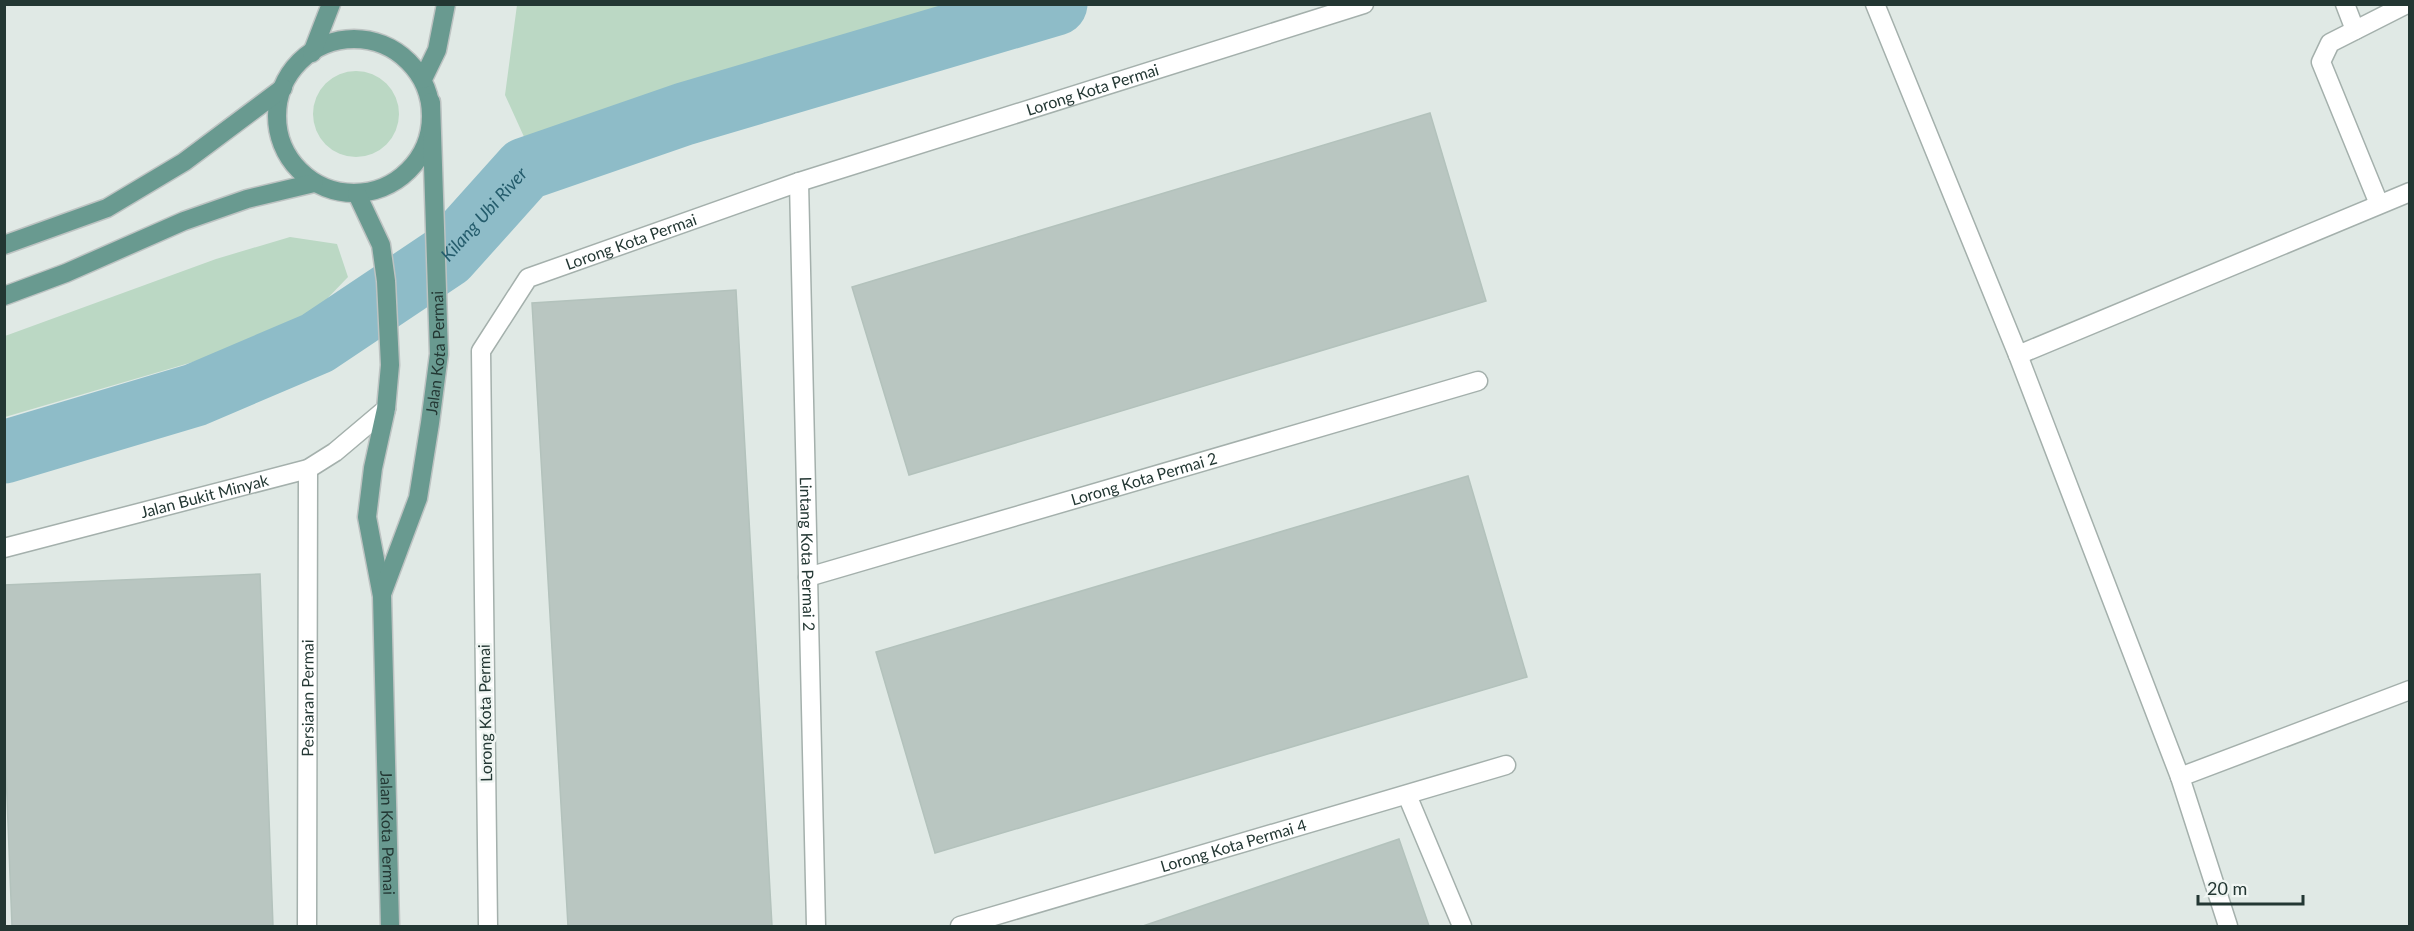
<svg xmlns="http://www.w3.org/2000/svg" width="2414" height="931" font-family="Lato,sans-serif">
	<rect width="100%" height="100%" fill="#e0e9e5"/>
	<path fill="#bbd8c4" d="M517 5V4L965 5 525 139 505 95Z
		M313 114a43 43 0 1 1 86 0a43 43 0 1 1-86 0Z
		M290 237 337 244 348 277 295 332 5 417V336L216 259Z"/>
	<g fill="none" stroke-linecap="round" stroke-linejoin="round">
		<path stroke="#8ebcc8" stroke-width="63" id="s1" d="M4 452 195 395 317 343 447 256 525 169 684 114 1056 4"/>
	</g>
	<path fill="#b9c6c1" stroke="#b3c2bc" stroke-width="1.5" d="M1430 113 1486 301 909 475 852 287Z
		M736 290 772 926H568L532 303Z
		M1468 476 1527 677 935 853 876 652Z
		M260 574 273 926H12L4 721V585Z
		M1399 839 1429 926H1143Z"/>
	<g fill="none" stroke-linecap="round" stroke-linejoin="round">
		<defs>
			<g id="minor">
				<path d="M1875 4 2018 355 2180 777 2228 926"/>
				<path d="M2345 4 2355 30"/>
				<path id="s2" d="M799 182 816 926"/>
				<path d="M2379 204 2321 62 2330 43 2407 4"/>
				<path d="M2018 355 2410 192"/>
				<path id="s3" d="M4 548 308 469 335 452 386 409"/>
				<path id="s4" d="M808 577 1478 381"/>
				<path d="M2180 777 2410 690"/>
				<path d="M1407 795 1462 926"/>
				<path id="s5" d="M307 926 308 469"/>
				<path id="s6" d="M488 926 481 351 528 278 799 182 1364 4"/>
				<path id="s7" d="M960 926 1506 765"/>
			</g>
			<g id="major">
				<circle cx="354" cy="116" r="77"/>
				<path d="M312 53 331 4"/>
				<path d="M423 79 437 50 446 4"/>
				<path id="s8" d="M357 194 381 245 386 281 390 365 386 409 373 468 367 517 382 596 390 926"/>
				<path d="M4 245 107 208 184 162 283 88"/>
				<path d="M4 296 66 273 184 221 247 199 314 183"/>
				<path id="s9" d="M382 594 418 498 430 423 439 354 431 102"/>
			</g>
		</defs>
		<use href="#minor" stroke="#a4b0ac" stroke-width="21"/>
		<use href="#major" stroke="#bdc3c2" stroke-width="21"/>
		<use href="#minor" stroke="#fff" stroke-width="18"/>
		<use href="#major" stroke="#699a90" stroke-width="18"/>
	</g>
	<g text-anchor="middle" stroke-width="5" stroke-linejoin="round" paint-order="stroke">
		<g font-size="16" fill="#233733" stroke="#f0f6f3">
			<text dy="6" stroke="none"><textPath href="#s6" startOffset="1257">Lorong Kota Permai</textPath></text>
			<text dy="6" stroke="none"><textPath href="#s6" startOffset="771">Lorong Kota Permai</textPath></text>
			<text dy="6" stroke="none"><textPath href="#s9" startOffset="249">Jalan Kota Permai</textPath></text>
			<text dy="6" stroke="none"><textPath href="#s4" startOffset="350">Lorong Kota Permai 2</textPath></text>
			<text dy="6" stroke="none"><textPath href="#s3" startOffset="207">Jalan Bukit Minyak</textPath></text>
			<text dy="6" stroke="none"><textPath href="#s2" startOffset="372">Lintang Kota Permai 2</textPath></text>
			<text dy="6" stroke="none"><textPath href="#s5" startOffset="228">Persiaran Permai</textPath></text>
			<text transform="translate(485 713) rotate(-91)" y="6">Lorong Kota Permai</text>
			<text dy="6" stroke="none"><textPath href="#s8" startOffset="648">Jalan Kota Permai</textPath></text>
			<text dy="6" stroke="none"><textPath href="#s7" startOffset="285">Lorong Kota Permai 4</textPath></text>
		</g>
		<g font-size="18" font-style="italic" fill="#245c6c" stroke="#f0f6f3">
			<text dy="6" stroke="none"><textPath href="#s1" startOffset="544">Kilang Ubi River</textPath></text>
		</g>
	</g>
	<rect width="2414" height="931" fill="none" stroke="#233733" stroke-width="12"/>
	<path d="M2198 895v9h105v-9" fill="none" stroke="#233733" stroke-width="3"/>
	<text x="2207" y="895" font-size="18" fill="#233733" stroke="#f0f6f3" stroke-width="4.5" paint-order="stroke">20 m</text>
</svg>
